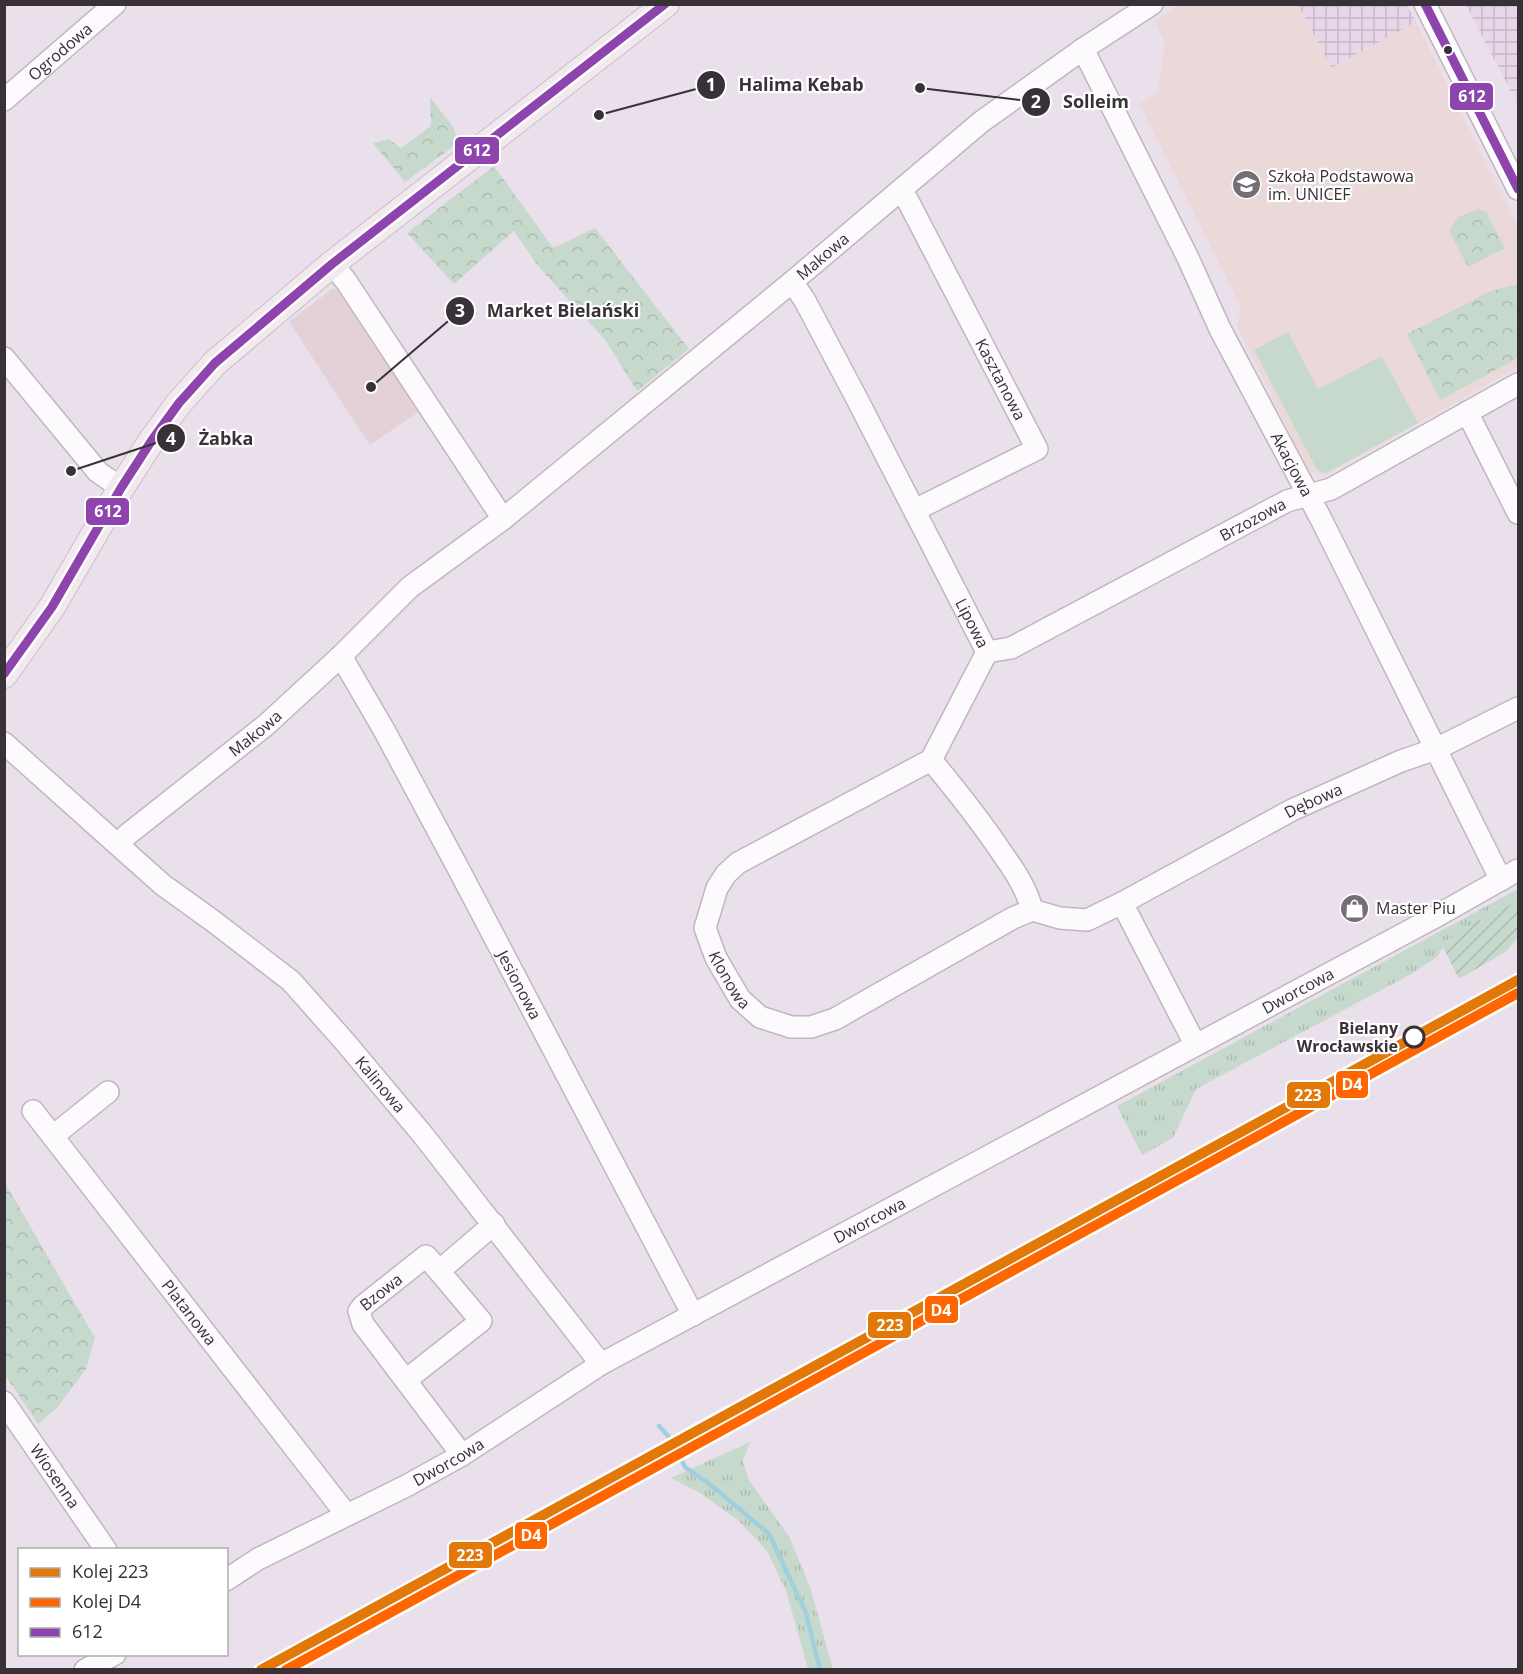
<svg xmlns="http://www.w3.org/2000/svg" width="1523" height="1674" font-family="'Open Sans',sans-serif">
	<defs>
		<pattern id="industrial-grid" width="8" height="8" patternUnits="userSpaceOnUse" patternTransform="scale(1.5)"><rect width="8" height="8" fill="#e8d6e9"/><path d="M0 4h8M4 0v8" fill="none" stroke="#c8b8c9"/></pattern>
		<pattern id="grass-tufts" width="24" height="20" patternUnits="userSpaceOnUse" patternTransform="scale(1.5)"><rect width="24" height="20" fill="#c7d9cd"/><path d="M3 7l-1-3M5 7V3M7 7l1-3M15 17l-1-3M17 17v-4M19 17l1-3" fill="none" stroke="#acbbb1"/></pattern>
		<pattern id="forest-crowns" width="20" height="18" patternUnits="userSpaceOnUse" patternTransform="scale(1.5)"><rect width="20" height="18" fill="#c7d9cd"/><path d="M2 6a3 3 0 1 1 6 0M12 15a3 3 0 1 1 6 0" fill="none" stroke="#acbbb1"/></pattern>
		<pattern id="garden-furrows" width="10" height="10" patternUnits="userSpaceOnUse" patternTransform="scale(1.5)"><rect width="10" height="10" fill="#c7d9cd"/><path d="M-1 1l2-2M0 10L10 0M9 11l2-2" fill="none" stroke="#acbbb1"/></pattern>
	</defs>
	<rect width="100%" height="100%" fill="#eae0eb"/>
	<path fill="#e4d1d8" d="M332 289 340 290 420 411 370 445 289 322Z"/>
	<path fill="url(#industrial-grid)" d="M1298 5H1407L1416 22 1331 68Z
		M1466 5H1518V105Z"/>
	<path fill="#ead9d8" d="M1178 5H1298L1332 68 1416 22 1518 225V367L1325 476 1308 470 1237 326 1241 308 1139 104 1157 93 1165 42 1154 21Z"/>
	<path fill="url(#grass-tufts)" d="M1518 889V902L1479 921 1447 941 1437 957 1413 973 1196 1089 1173 1138 1142 1155 1117 1106Z
		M750 1442 743 1461 749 1480 789 1536 810 1587 833 1669H808L786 1591 767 1551 739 1521 700 1493 671 1478Z"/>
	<path fill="url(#forest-crowns)" d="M430 97 453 127 459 142 405 182 373 143 389 139 401 148 431 126Z
		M494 166 553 248 595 228 689 349 637 391 606 341 538 266 514 231 454 284 407 233Z
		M1479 209 1486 212 1505 248 1468 267 1449 231 1458 217Z
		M1518 284V358L1440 400 1407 334 1491 291Z
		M5 1183 95 1338 86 1369 56 1409 38 1424 5 1375Z"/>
	<path fill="url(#garden-furrows)" d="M1517 902 1518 937 1507 951 1459 979 1443 947C1453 930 1499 911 1517 902Z"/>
	<path fill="#c7d9cd" d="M1288 332 1318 389 1382 356 1418 423 1326 473 1317 470 1254 350Z"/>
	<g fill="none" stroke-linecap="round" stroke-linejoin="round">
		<path stroke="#a0d0de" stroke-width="4.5" d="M659 1426 669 1437
			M680 1457 685 1467 712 1486 769 1534 806 1613 820 1670"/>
		<defs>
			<g id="minor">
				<path d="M1425 4 1518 189"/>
				<path id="s1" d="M1083 49 1188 258 1220 329 1321 519 1501 880"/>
				<path id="s2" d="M4 100 115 4"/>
				<path id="s3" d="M901 190 908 201 1037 449 915 510"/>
				<path d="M332 264 346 281 503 519"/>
				<path id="s4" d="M792 282 804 299 857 399 987 652 931 760C956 790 980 820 1002 853 1014 870 1027 889 1032 910L1060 918 1087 920 1122 903 1292 810 1401 761 1436 749 1518 708"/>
				<path d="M4 358 98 472 121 488"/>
				<path d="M1467 412 1518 513"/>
				<path id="s5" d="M987 652 1011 648 1287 501 1331 489 1518 384"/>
				<path id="s6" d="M341 656 384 730 458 868 693 1315"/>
				<path id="s7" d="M4 743 118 845 127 835 266 725 341 656 410 587 503 519 792 282 981 122 1083 49 1152 4"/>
				<path id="s8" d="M931 760 738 863 726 874 717 888 705 928 716 958 740 999 760 1017 791 1027H811L835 1019 1013 918 1032 910"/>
				<path id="s9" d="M118 845 163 885 213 921 291 981 345 1042 423 1135 601 1364"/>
				<path d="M1122 903 1195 1044"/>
				<path id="s10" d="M33 1111 346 1514"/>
				<path d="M53 1136 108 1092"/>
				<path d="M406 1380 481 1321 439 1271"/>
				<path id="s11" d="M4 1402 106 1550"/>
				<path id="s12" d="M462 1455 363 1324 359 1311 363 1306 426 1256 439 1271 494 1224"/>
				<path id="s13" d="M226 1580 258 1559 406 1486 462 1455 601 1364 1435 917 1518 870"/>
				<path d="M85 1670 115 1654"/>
			</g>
			<path id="major" d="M4 675 52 607 121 488 152 440 179 403 215 363 332 264 666 4"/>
		</defs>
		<use href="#minor" stroke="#bfb7bf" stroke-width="24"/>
		<use href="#major" stroke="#c5bfc5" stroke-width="28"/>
		<use href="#minor" stroke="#fcfafc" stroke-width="21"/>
		<use href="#major" stroke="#f2e9ee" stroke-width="26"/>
		<defs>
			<path id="bus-1" d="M1425 4 1518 189
				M4 674 52 607 121 488 152 440 179 403 215 363 332 264 665 4"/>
		</defs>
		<use href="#bus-1" stroke="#fff" stroke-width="14"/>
		<use href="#bus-1" stroke="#8e44ad" stroke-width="9"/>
		<defs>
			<path id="rail-1" d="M261 1670 1518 980"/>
			<path id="rail-2" d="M286 1670 1518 993"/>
		</defs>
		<use href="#rail-1" stroke="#fff" stroke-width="15"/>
		<use href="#rail-2" stroke="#fff" stroke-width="15"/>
		<use href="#rail-1" stroke="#e17808" stroke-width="10"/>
		<use href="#rail-2" stroke="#f60" stroke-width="10"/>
	</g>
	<defs>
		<symbol id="school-disc" viewBox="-11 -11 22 22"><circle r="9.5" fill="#766e77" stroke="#fff"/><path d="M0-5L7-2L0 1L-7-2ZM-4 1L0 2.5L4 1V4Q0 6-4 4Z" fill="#fff"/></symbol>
		<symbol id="shop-disc" viewBox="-11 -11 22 22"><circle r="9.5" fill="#766e77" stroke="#fff"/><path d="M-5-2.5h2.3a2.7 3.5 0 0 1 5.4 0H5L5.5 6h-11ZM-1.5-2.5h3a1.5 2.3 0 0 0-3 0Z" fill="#fff"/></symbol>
	</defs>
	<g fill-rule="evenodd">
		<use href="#school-disc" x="1230" y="168" width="33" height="33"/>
		<use href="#shop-disc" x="1338" y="892" width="33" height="33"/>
	</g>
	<circle fill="#383138" stroke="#fff" stroke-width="2" cx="1448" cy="50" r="5"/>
	<circle fill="#fff" stroke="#383138" stroke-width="3" cx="1414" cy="1037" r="10"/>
	<g text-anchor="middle" stroke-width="4.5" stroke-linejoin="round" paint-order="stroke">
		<g font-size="16" fill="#383138" stroke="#fff">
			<text dy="6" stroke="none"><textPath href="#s2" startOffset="74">Ogrodowa</textPath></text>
			<text dy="6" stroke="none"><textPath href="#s7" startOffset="1072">Makowa</textPath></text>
			<text dy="6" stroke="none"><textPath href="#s3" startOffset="214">Kasztanowa</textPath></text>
			<text dy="6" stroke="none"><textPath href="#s1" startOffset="465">Akacjowa</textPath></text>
			<text dy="6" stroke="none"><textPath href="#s5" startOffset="298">Brzozowa</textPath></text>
			<text dy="6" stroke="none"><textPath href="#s4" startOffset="386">Lipowa</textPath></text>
			<text dy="6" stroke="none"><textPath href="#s7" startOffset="330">Makowa</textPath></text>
			<text dy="6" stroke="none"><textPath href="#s4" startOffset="1034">Dębowa</textPath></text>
			<text dy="6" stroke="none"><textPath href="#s8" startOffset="351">Klonowa</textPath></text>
			<text dy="6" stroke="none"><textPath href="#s6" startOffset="374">Jesionowa</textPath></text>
			<text dy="6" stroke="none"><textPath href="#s13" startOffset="1224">Dworcowa</textPath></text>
			<text dy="6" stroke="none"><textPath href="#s9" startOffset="357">Kalinowa</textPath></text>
			<text dy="6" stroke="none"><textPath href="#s13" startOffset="738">Dworcowa</textPath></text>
			<text dy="6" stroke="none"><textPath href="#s12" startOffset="207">Bzowa</textPath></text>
			<text dy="6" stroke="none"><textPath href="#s10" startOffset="255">Platanowa</textPath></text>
			<text dy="6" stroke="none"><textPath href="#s13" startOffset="252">Dworcowa</textPath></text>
			<text dy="6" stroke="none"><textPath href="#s11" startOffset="90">Wiosenna</textPath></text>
		</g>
		<g font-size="16" fill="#383138" stroke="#fff" text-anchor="start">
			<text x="1268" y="182">Szkoła Podstawowa<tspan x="1268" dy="18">im. UNICEF</tspan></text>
			<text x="1376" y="914">Master Piu</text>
		</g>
		<g font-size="16" font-weight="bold" fill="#383138" stroke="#fff" text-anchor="end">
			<text x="1398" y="1034">Bielany<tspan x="1398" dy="18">Wrocławskie</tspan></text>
		</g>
	</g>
	<path fill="none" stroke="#383138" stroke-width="2" d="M599 115L711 85M920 88L1036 102M371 387L460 311M71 471L171 438"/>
	<g fill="#383138" stroke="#fff" stroke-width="2">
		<circle cx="599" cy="115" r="6"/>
		<circle cx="920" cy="88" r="6"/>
		<circle cx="371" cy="387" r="6"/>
		<circle cx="71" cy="471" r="6"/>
		<circle cx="711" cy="85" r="15"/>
		<circle cx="1036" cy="102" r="15"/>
		<circle cx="460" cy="311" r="15"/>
		<circle cx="171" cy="438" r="15"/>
	</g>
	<g font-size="18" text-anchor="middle" font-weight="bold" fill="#fff">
		<text x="711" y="91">1</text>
		<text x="1036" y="108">2</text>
		<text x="460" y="317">3</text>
		<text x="171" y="445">4</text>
	</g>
	<g font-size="18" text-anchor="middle" font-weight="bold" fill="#383138" stroke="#fff" stroke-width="4.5" stroke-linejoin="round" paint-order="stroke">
		<text x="801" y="91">Halima Kebab</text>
		<text x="1096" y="108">Solleim</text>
		<text x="563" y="317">Market Bielański</text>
		<text x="226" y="445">Żabka</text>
	</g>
	<g stroke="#fff" stroke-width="2">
		<rect x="1449" y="82" width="45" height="29" rx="6" fill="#8e44ad"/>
		<rect x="454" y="136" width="46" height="29" rx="6" fill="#8e44ad"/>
		<rect x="85" y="497" width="45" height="29" rx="6" fill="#8e44ad"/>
		<rect x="1335" y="1070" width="34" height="29" rx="6" fill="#f60"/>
		<rect x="1286" y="1081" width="45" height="28" rx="6" fill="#e17808"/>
		<rect x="924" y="1295" width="35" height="29" rx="6" fill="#f60"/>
		<rect x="867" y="1311" width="45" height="28" rx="6" fill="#e17808"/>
		<rect x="514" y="1521" width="34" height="29" rx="6" fill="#f60"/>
		<rect x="448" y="1541" width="45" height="28" rx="6" fill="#e17808"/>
	</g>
	<g font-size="16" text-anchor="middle" font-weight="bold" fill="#fff">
		<text x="1472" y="102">612</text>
		<text x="477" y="156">612</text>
		<text x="108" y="517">612</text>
		<text x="1352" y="1090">D4</text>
		<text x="1308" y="1101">223</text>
		<text x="941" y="1316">D4</text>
		<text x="890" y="1331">223</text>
		<text x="531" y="1541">D4</text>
		<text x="470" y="1561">223</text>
	</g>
	<rect width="1523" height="1674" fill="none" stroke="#383138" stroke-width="12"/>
	<rect x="18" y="1548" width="210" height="108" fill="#ffffff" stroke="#afadaf" stroke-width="1.5"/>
	<rect x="30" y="1568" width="30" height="9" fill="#e17808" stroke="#afadaf" stroke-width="1.5"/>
	<text x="72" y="1578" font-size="18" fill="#383138">Kolej 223</text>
	<rect x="30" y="1598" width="30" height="9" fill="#ff6600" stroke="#afadaf" stroke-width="1.5"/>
	<text x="72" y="1608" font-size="18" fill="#383138">Kolej D4</text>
	<rect x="30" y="1628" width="30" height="9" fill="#8e44ad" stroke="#afadaf" stroke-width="1.5"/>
	<text x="72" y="1638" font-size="18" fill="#383138">612</text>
</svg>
